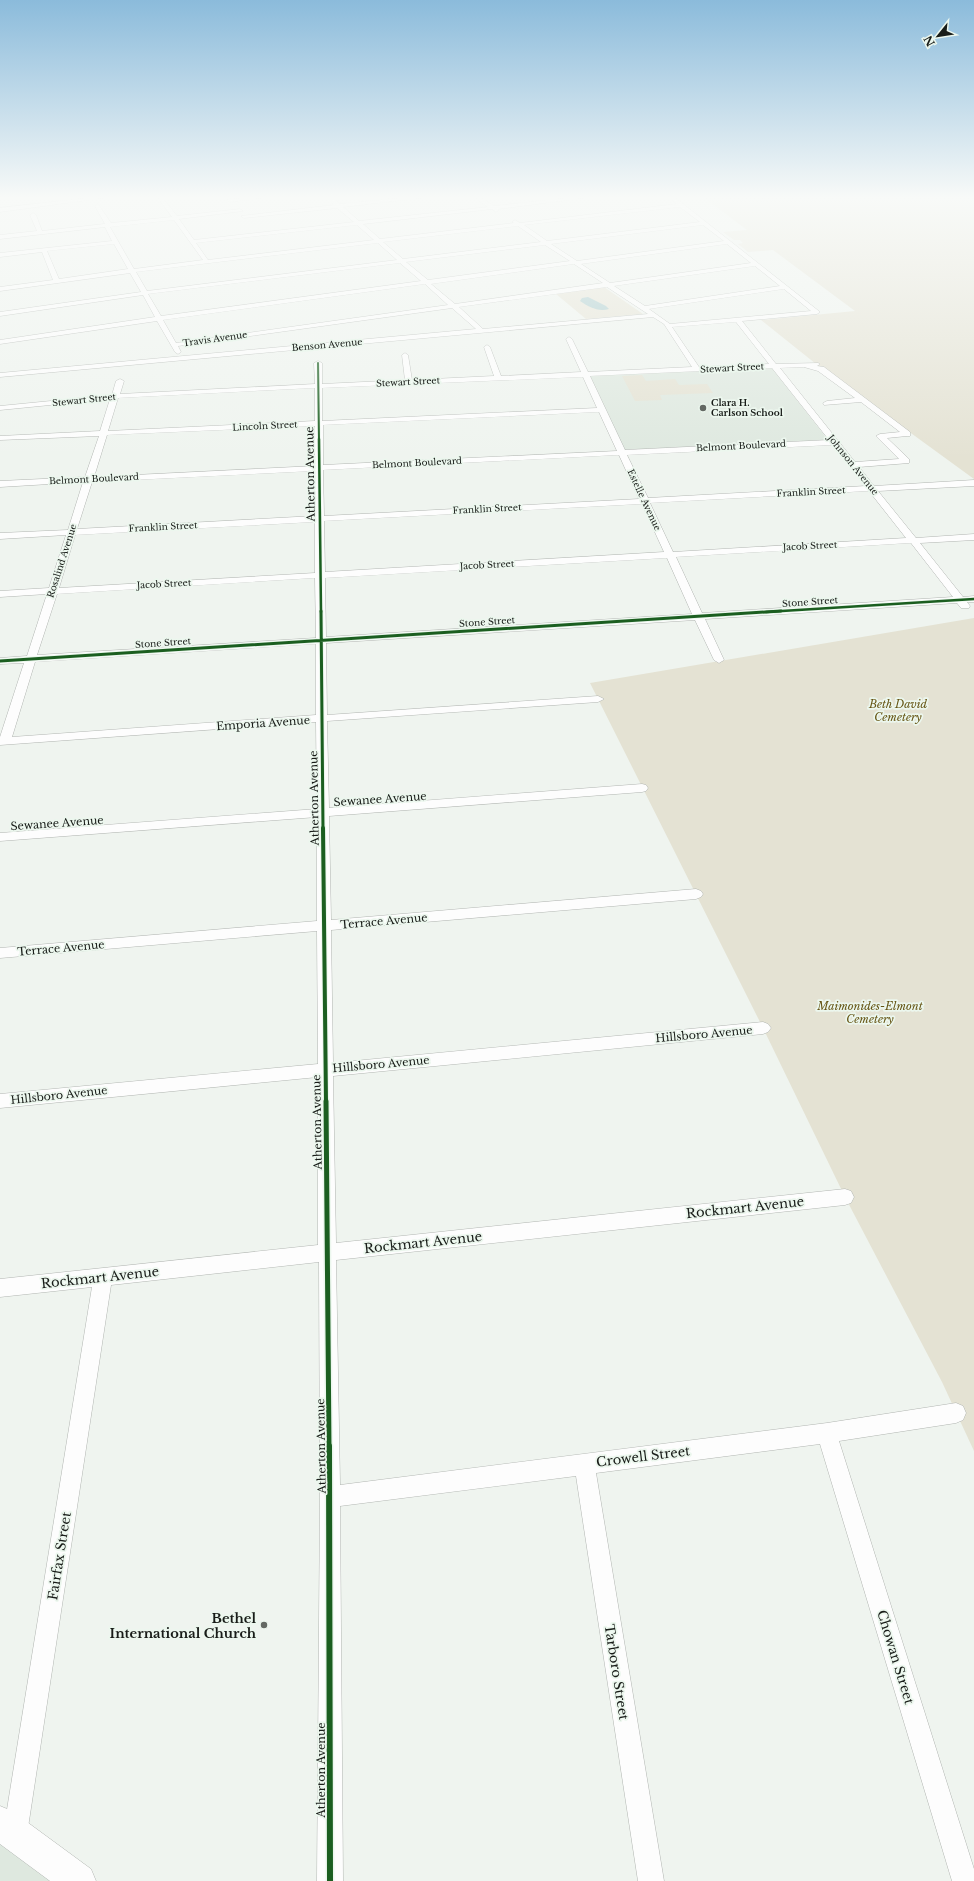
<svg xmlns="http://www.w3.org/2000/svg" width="974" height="1881" font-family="'Libre Baskerville',serif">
	<rect width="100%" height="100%" fill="#eff4ef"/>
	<path fill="#dee8df" d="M772 368 828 440 623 450 589 375Z
		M0 1819 88 1881H0Z"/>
	<path fill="#e4e2d3" d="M702 196H974V479L816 364 761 320 855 311 773 250 748 252 738 244 743 243 740 240H734L723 232 747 230Z
		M604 287 643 314 586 319 556 294Z
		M642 375 646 381 675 379 679 385 707 384 713 393 660 395 662 400 635 401 622 376Z
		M974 618V1451L942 1382 845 1197 763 1028 590 683Z"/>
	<path fill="#a1c6c8" d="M588 297 606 306 609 309C598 312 589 307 580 301L582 298Z"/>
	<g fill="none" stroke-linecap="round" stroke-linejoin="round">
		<defs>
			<path id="street" d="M105 196H117L0 212V208Z
				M161 196 177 216 240 209 243 211 179 219 194 240 354 222 337 208 244 218 241 216 334 205 325 196H330L340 204 422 196H436L343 207 359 221 488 207 473 196H478L494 206 585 196H598L498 209 499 210 496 212 492 209 363 224 380 239 514 223 512 222 515 220 520 223 677 204 667 196H673L820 312 817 314 742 321 776 364 818 363 820 364 817 366 824 367 910 432V436H907L887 438 909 459V463L859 467 874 486 974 480V486L878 491 916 538 974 534V540L920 543 963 597 974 596V602H967L970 606 969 608H961L957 603 705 619 724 660 719 663 714 660 695 620 326 643 327 715 598 696 604 699 598 702 327 721 329 808 642 784 646 785 648 788 646 791 642 792 329 816 331 920 696 889 701 891 703 894 701 897 696 899 331 930 333 1063 763 1022 768 1024 771 1028 768 1032 763 1034 333 1076 336 1243 845 1189 851 1191 854 1197 851 1203 845 1205 336 1260 340 1485 827 1423 956 1403 963 1406 966 1413 963 1420 956 1423 839 1441 974 1869V1881H952L820 1444 596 1473 664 1881H638L576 1476 340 1506 343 1881H317L320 1497 319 1262 111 1285 27 1834 24 1843 15 1846 6 1843 3 1834 92 1287 0 1297V1279L318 1245V1077L0 1108V1094L318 1064 317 931 0 958V948L317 921V817L0 841V833L317 809 316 722 0 745V737L24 663 0 664V658L27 656 47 594 0 597V591L49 588 66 535 0 539V533L68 530 83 482 0 487V481L85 477 99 436 0 440V436L100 431 110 399 0 410V406L112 395 116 381 120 379 124 381 120 394 315 384 314 363 318 361 322 363V384L405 380 402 355 405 353 408 355 412 380 494 376 484 347 487 345 490 347 501 376 581 372 566 339 569 337 572 339 588 372 692 367 664 324 653 317 0 377V373L476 329 452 308 178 346 181 352 178 354 175 352 157 321 0 344V340L155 317 143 295 0 316V312L141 292 130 273 0 291V287L53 280 42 252 0 257V253L112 241 105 227 0 239V235L37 231 30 215 33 213 36 215 42 231 104 224H105L95 206 98 204 111 223 172 217 158 198ZM680 207 700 222 547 241 524 225ZM174 220 203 260 134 269 110 227ZM357 225 374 240 208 260 196 243ZM703 225 724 241 577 261 551 244ZM518 226 541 242 403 259 383 242ZM378 243 397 260 147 291 136 272ZM114 244 128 269 59 279 47 251ZM727 244 751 263 610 283 581 264ZM545 245 570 261 428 280 406 262ZM400 263 421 281 161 316 148 294ZM574 264 603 283 455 304 431 284ZM755 266 780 286 645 306 614 286ZM425 284 448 305 176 343 163 320ZM607 287 648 314 483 329 459 307ZM784 289 811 311 670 324 649 309ZM736 322 769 364 699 367 672 327ZM804 367 818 371 855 398 827 401 823 403 824 405 861 402 900 432 880 434 876 436 899 459 855 462 780 368ZM772 368 829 440 625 450 590 376ZM583 377 597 408 322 421V388ZM315 388V421L108 431 118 398ZM599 412 617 451 323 465V425ZM315 426V466L94 477 107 435ZM833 445 866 486 648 498 627 455ZM619 455 639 499 324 516 323 470ZM315 471V516L77 529 92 482ZM869 491 906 538 673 552 650 503ZM642 504 664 552 325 572 324 521ZM315 522V573L59 588 75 535ZM911 543 953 597 702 613 676 557ZM667 558 692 614 326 637 325 578ZM315 578 316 638 37 655 57 594ZM316 644V715L12 737 35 662Z
				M259 196H274L230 202 227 200Z"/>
			<path id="secondary" d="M0 1806 12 1811 91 1869 96 1881H50L0 1844Z"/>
		</defs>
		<use href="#street" stroke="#b1b5b1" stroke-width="1"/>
		<use href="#secondary" stroke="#b1b5b1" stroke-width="1"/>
		<use href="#street" fill="#fdfdfd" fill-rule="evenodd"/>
		<use href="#secondary" fill="#fdfdfd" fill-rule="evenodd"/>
		<defs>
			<path id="cycleway-far5" d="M318 363 319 440"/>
			<path id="cycleway-far4" d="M319 439 321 612
				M766 612 974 599"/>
			<path id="cycleway-far3" d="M321 611 323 829
				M0 661 781 611"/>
			<path id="cycleway-far2" d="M323 828 326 1102"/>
			<path id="cycleway-far1" d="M326 1101 329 1447"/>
			<path id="cycleway" d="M329 1446 330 1881"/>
		</defs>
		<use href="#cycleway-far5" stroke="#ecf7ee" stroke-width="3.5"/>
		<use href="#cycleway-far4" stroke="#ecf7ee" stroke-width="4"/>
		<use href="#cycleway-far3" stroke="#ecf7ee" stroke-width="5"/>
		<use href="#cycleway-far2" stroke="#ecf7ee" stroke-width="6"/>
		<use href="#cycleway-far1" stroke="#ecf7ee" stroke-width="8"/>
		<use href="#cycleway" stroke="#ecf7ee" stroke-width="9"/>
		<use href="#cycleway-far5" stroke="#1b5e20" stroke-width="2"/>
		<use href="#cycleway-far4" stroke="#1b5e20" stroke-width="2.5"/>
		<use href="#cycleway-far3" stroke="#1b5e20" stroke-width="3"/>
		<use href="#cycleway-far2" stroke="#1b5e20" stroke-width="4"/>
		<use href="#cycleway-far1" stroke="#1b5e20" stroke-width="5"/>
		<use href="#cycleway" stroke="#1b5e20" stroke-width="6"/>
	</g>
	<linearGradient id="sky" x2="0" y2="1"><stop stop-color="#8bbbdb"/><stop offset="0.43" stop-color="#f8faf8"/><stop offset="1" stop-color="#f8faf8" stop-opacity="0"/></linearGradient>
	<rect width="974" height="459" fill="url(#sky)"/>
	<g fill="#636863" stroke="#ecf7ee" stroke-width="1.5">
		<circle cx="703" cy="408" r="4"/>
		<circle cx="264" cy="1625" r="4"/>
	</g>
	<g text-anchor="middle" stroke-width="3.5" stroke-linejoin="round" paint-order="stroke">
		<g font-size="9" fill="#181c18" stroke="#ecf7ee">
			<text transform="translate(215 339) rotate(-8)" y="3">Travis Avenue</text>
			<text transform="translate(327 345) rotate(-5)" y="3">Benson Avenue</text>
			<text transform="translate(732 368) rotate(-3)" y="3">Stewart Street</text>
			<text transform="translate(408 382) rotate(-3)" y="3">Stewart Street</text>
			<text transform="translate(84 400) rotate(-6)" y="3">Stewart Street</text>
			<text transform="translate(265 426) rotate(-3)" y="3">Lincoln Street</text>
			<text transform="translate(741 446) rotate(-3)" y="3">Belmont Boulevard</text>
			<text transform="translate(417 463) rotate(-3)" y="3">Belmont Boulevard</text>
			<text transform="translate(853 465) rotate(51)" y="3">Johnson Avenue</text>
			<text transform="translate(94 479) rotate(-3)" y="3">Belmont Boulevard</text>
			<text transform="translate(811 492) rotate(-3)" y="3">Franklin Street</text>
			<text transform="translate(644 500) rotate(65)" y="3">Estelle Avenue</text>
			<text transform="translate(487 509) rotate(-3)" y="3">Franklin Street</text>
			<text transform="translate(163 527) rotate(-3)" y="3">Franklin Street</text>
			<text transform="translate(810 546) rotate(-3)" y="3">Jacob Street</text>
			<text transform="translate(62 561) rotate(-72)" y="3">Rosalind Avenue</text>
			<text transform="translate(487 565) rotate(-3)" y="3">Jacob Street</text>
			<text transform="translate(164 584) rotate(-3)" y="3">Jacob Street</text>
			<text transform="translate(810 602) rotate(-4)" y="3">Stone Street</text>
			<text transform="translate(487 622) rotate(-4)" y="3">Stone Street</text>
			<text transform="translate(163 643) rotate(-4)" y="3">Stone Street</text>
		</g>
		<g font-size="9" font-weight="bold" fill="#181c18" stroke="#ecf7ee" text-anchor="start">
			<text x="711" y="406">Clara H.<tspan x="711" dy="10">Carlson School</tspan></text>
		</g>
		<g font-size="11" fill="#181c18" stroke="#ecf7ee">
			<text transform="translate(310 474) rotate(-91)" y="4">Atherton Avenue</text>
			<text transform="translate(263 723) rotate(-4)" y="4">Emporia Avenue</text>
			<text transform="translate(314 798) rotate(-91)" y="4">Atherton Avenue</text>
			<text transform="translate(380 799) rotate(-4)" y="4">Sewanee Avenue</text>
			<text transform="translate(57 823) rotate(-4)" y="4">Sewanee Avenue</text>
			<text transform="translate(384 921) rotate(-5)" y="4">Terrace Avenue</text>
			<text transform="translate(61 948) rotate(-5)" y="4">Terrace Avenue</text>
			<text transform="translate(704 1034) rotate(-5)" y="4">Hillsboro Avenue</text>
			<text transform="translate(381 1064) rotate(-5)" y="4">Hillsboro Avenue</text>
			<text transform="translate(59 1095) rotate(-6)" y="4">Hillsboro Avenue</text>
			<text transform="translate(317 1122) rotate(-91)" y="4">Atherton Avenue</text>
			<text transform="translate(321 1446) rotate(-91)" y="4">Atherton Avenue</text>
			<text transform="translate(321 1770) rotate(-90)" y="4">Atherton Avenue</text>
		</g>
		<g font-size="11" font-style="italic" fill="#645311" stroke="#ecf7ee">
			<text x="898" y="708">Beth David<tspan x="898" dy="13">Cemetery</tspan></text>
			<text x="870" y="1010">Maimonides-Elmont<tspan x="870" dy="13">Cemetery</tspan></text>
		</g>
		<g font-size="13" fill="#181c18" stroke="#ecf7ee">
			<text transform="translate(745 1207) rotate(-6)" y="5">Rockmart Avenue</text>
			<text transform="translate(423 1242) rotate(-6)" y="5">Rockmart Avenue</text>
			<text transform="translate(100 1277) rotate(-6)" y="5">Rockmart Avenue</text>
			<text transform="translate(643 1456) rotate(-7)" y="5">Crowell Street</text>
			<text transform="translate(59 1556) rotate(-81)" y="5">Fairfax Street</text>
			<text transform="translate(896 1657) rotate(73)" y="5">Chowan Street</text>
			<text transform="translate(617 1672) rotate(81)" y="5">Tarboro Street</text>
		</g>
		<g font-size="13" font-weight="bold" fill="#181c18" stroke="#ecf7ee" text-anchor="end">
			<text x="256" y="1623">Bethel<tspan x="256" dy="15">International Church</tspan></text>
		</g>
	</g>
	<g transform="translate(938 36) rotate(240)" stroke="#ecf7ee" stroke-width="3" paint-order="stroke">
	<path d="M0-3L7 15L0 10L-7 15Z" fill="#181c18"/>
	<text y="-6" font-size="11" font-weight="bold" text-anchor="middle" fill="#181c18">N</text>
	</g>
</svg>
